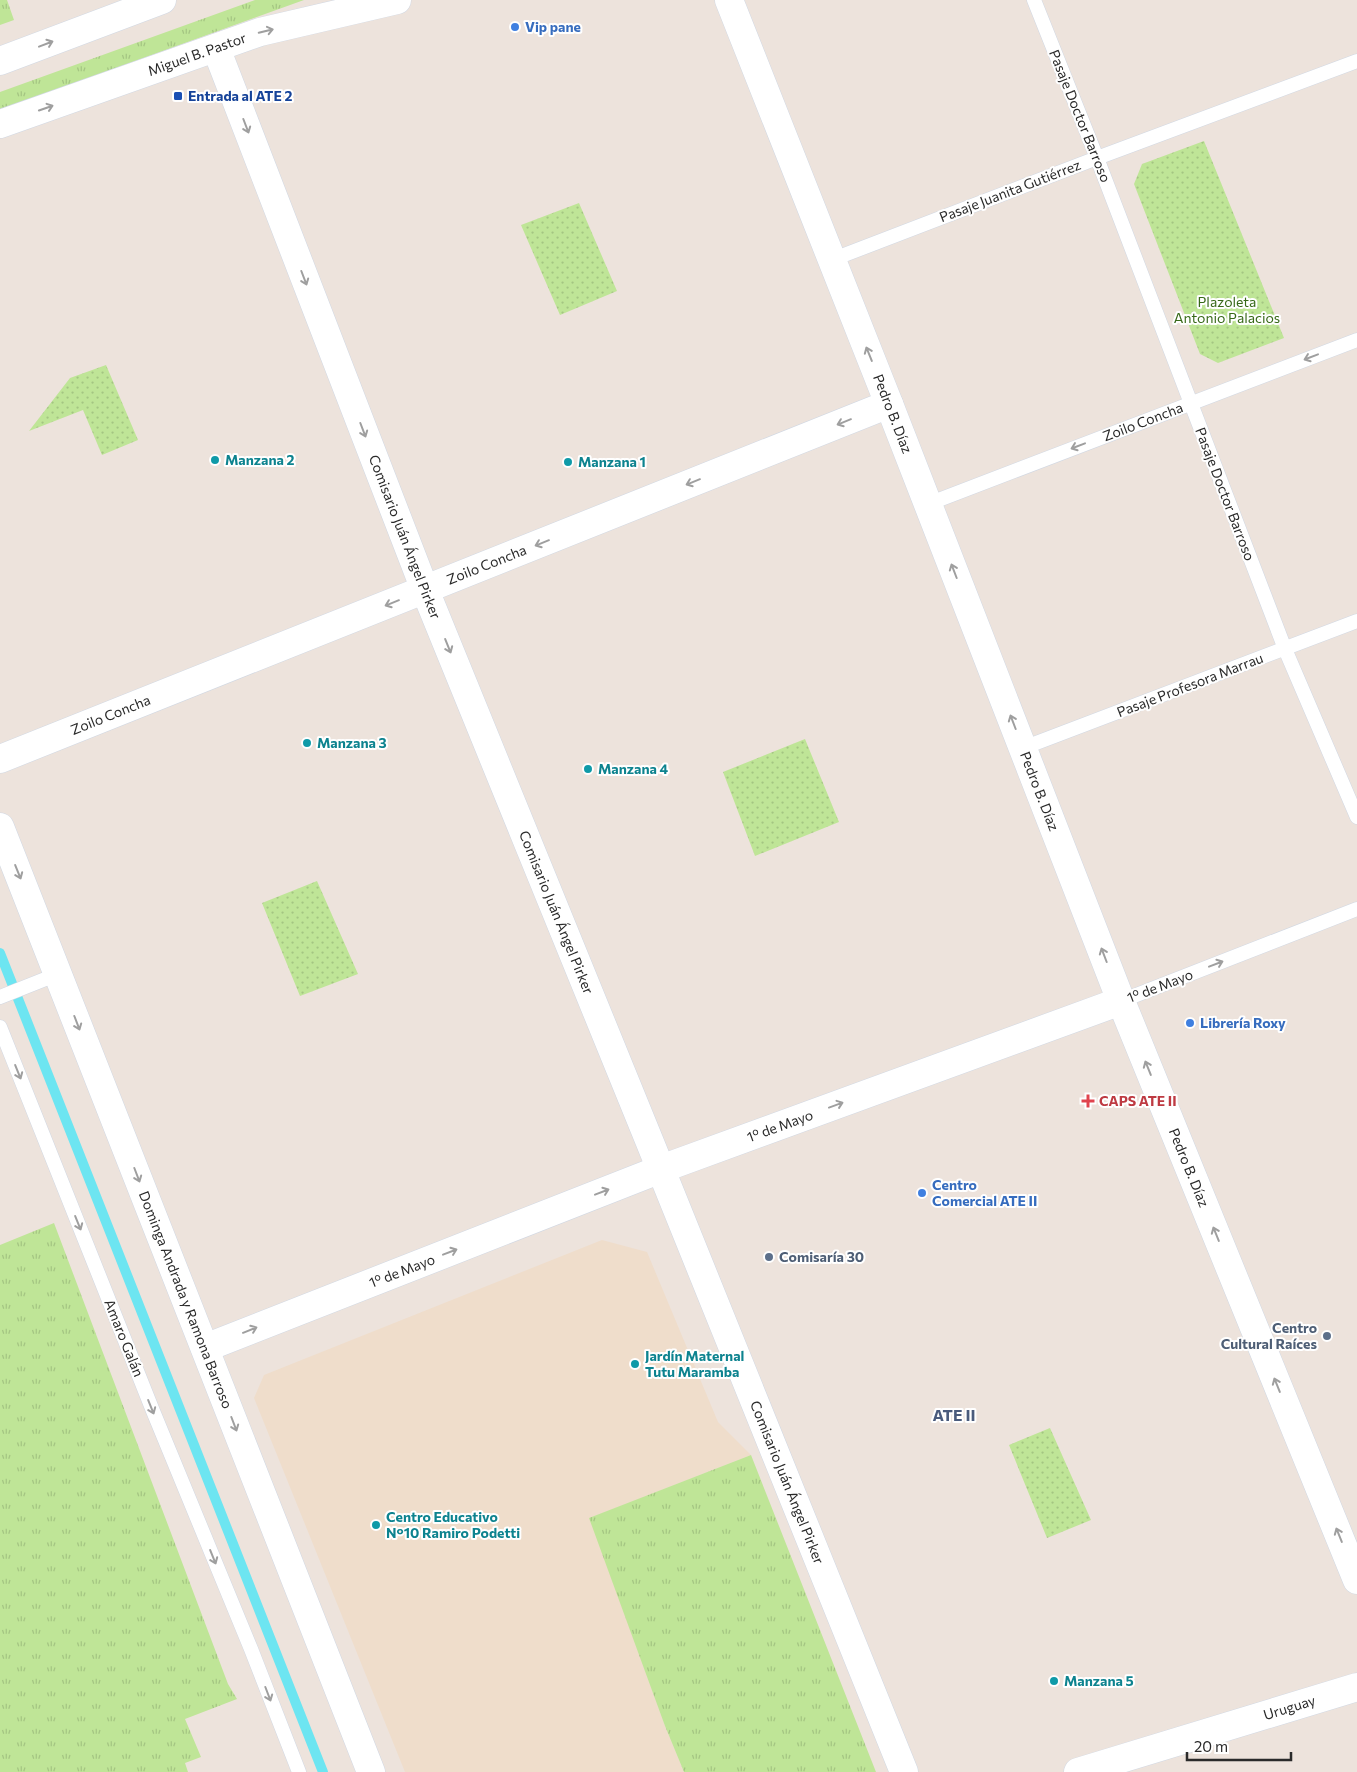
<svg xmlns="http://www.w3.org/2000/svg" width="1357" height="1772" font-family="Commissioner,sans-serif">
	<defs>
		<pattern id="grass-tufts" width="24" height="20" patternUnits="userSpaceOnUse" patternTransform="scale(1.25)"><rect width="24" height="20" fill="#bfe597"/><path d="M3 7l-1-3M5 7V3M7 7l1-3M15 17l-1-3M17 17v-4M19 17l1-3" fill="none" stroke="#a4c582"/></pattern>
		<pattern id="park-dots" width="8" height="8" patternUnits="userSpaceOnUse" patternTransform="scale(1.25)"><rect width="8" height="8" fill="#bfe597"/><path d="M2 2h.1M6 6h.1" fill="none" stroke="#a4c582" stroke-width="1.8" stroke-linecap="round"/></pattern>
	</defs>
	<rect width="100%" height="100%" fill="#ede3dc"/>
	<path fill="#efddcb" d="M602 1240 647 1252 718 1422 751 1455 590 1518 665 1726 684 1772H405L254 1398 264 1375Z"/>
	<path fill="url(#grass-tufts)" d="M0 0H7L14 20 0 25Z
		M255 0H304L0 110V92Z
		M54 1223 228 1684 237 1699 185 1719 201 1757 185 1763 188 1772H0V1245Z
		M751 1455 876 1772H684L665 1726 589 1518Z"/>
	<path fill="url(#park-dots)" d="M1204 141 1284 338 1218 363 1200 354 1134 184 1142 164Z
		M579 203 617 291 560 315 521 225Z
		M106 365 138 440 102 455 83 410 29 431 70 378Z
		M805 739 839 822 755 856 723 772Z
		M317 881 358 974 300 996 262 903Z
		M1050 1428 1091 1520 1047 1538 1009 1445Z"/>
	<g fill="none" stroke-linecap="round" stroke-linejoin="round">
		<path stroke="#6de5f1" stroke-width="10" d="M0 953 323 1772"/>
		<defs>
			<g id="service">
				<path d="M1034 0 1097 158 1285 649 1357 817"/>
				<path d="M831 260 1097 158 1357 61"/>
				<path id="s1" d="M928 504 1357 340"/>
				<path d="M1023 748 1357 621"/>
				<path d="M0 997 58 974"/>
				<path d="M1121 1001 1357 909"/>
				<path d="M0 1027 153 1411 251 1649 299 1772"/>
			</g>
			<g id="minor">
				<path id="s2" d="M729 0 889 404 1121 1001 1357 1580"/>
				<path id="s3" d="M216 48 425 590 649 1140 904 1772"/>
				<path id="s4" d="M0 124 260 32 397 0"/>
				<path id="s5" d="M0 759 889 404"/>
				<path id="s6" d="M0 827 371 1772"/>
				<path d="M205 1348 661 1169 1121 1001"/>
				<path id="s7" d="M1078 1772 1357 1687"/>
			</g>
			<path id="tertiary" d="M0 61 162 0"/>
		</defs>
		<use href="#service" stroke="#d1d8e3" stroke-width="15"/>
		<use href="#minor" stroke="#d1d8e3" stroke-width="29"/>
		<use href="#tertiary" stroke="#d1d8e3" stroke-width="29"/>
		<use href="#service" stroke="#fff" stroke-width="14"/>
		<use href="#minor" stroke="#fff" stroke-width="28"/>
		<use href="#tertiary" stroke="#fff" stroke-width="28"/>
	</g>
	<defs><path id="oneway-shaft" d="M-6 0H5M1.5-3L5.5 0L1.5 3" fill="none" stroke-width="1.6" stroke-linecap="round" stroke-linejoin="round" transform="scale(1.25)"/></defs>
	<g stroke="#9f9f9f">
		<use href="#oneway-shaft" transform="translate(266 31) rotate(-14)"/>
		<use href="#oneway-shaft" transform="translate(46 44) rotate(-21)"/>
		<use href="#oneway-shaft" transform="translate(46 108) rotate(-19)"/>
		<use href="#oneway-shaft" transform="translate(246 126) rotate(69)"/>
		<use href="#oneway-shaft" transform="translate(304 278) rotate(69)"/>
		<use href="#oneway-shaft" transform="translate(869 354) rotate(-112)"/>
		<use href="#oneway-shaft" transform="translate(1311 357) rotate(159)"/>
		<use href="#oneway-shaft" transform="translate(844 422) rotate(158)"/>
		<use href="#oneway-shaft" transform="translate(363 430) rotate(69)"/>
		<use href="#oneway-shaft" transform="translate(1078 446) rotate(159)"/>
		<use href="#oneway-shaft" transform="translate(693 482) rotate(158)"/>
		<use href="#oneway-shaft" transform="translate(542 543) rotate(158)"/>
		<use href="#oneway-shaft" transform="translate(954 571) rotate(-111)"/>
		<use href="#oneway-shaft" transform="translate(392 603) rotate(158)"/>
		<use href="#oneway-shaft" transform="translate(448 646) rotate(68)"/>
		<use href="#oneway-shaft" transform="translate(1013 722) rotate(-111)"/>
		<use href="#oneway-shaft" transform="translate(18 872) rotate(68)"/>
		<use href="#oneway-shaft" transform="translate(1104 955) rotate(-111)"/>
		<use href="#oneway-shaft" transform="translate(1216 964) rotate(-21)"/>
		<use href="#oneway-shaft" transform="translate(77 1023) rotate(69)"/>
		<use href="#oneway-shaft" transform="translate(1148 1068) rotate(-112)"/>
		<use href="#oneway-shaft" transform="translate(18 1072) rotate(68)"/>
		<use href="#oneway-shaft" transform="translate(836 1105) rotate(-20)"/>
		<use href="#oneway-shaft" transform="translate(137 1175) rotate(69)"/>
		<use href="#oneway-shaft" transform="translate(602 1192) rotate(-21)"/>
		<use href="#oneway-shaft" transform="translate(78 1223) rotate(68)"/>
		<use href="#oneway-shaft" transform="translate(1216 1234) rotate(-112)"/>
		<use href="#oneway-shaft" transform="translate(450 1252) rotate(-21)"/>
		<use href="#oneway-shaft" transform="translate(250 1330) rotate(-22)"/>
		<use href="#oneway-shaft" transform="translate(1277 1385) rotate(-112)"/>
		<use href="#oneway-shaft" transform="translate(151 1407) rotate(68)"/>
		<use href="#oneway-shaft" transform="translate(234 1424) rotate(69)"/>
		<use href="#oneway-shaft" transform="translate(1339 1535) rotate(-112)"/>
		<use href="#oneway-shaft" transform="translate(213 1557) rotate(68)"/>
		<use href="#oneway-shaft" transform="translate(268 1694) rotate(69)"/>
	</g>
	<g fill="#3f7fe0" stroke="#fff" stroke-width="2">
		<circle cx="515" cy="27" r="5"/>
		<circle cx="1190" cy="1023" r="5"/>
		<circle cx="922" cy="1193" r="5"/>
	</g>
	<rect fill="#1a4fb4" stroke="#fff" stroke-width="2" x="173" y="91" width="10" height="10" rx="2.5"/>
	<g fill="#0f9aa8" stroke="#fff" stroke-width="2">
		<circle cx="215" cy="460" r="5"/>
		<circle cx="568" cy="462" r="5"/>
		<circle cx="307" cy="743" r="5"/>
		<circle cx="588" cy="769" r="5"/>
		<circle cx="635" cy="1364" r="5"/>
		<circle cx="376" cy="1525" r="5"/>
		<circle cx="1054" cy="1681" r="5"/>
	</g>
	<path fill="#e0444e" stroke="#fff" stroke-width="2" d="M1085.5 1093.5h5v5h5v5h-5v5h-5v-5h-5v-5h5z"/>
	<g fill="#5c6f8a" stroke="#fff" stroke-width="2">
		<circle cx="769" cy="1257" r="5"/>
		<circle cx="1327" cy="1336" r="5"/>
	</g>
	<g text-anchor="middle" stroke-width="4" stroke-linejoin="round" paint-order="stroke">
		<g font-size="14" font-weight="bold" fill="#366cbe" stroke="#fff" text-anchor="start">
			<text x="525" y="32">Vip pane</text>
			<text x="1200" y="1028">Librería Roxy</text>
			<text x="932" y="1190">Centro<tspan x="932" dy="16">Comercial ATE II</tspan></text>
		</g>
		<g font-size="14" fill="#2a2a2a" stroke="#fff">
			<text dy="5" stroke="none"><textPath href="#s4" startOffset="209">Miguel B. Pastor</textPath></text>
			<text transform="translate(1080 116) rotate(68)" y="5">Pasaje Doctor Barroso</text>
			<text transform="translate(1010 191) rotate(-21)" y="5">Pasaje Juanita Gutiérrez</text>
			<text dy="5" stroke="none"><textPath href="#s2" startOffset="445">Pedro B. Díaz</textPath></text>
			<text dy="5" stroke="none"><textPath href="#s1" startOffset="230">Zoilo Concha</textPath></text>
			<text transform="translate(1225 494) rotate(69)" y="5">Pasaje Doctor Barroso</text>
			<text dy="5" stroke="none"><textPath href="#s3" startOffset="524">Comisario Juán Ángel Pirker</textPath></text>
			<text dy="5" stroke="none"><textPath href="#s5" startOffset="524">Zoilo Concha</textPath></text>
			<text transform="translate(1190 685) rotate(-21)" y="5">Pasaje Profesora Marrau</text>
			<text dy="5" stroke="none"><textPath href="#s5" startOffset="119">Zoilo Concha</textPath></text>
			<text dy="5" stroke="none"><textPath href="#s2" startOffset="850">Pedro B. Díaz</textPath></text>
			<text dy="5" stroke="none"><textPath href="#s3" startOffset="929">Comisario Juán Ángel Pirker</textPath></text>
			<text transform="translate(1160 986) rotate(-21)" y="5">1º de Mayo</text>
			<text transform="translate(780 1126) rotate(-20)" y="5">1º de Mayo</text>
			<text dy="5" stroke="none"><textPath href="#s2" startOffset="1255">Pedro B. Díaz</textPath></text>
			<text transform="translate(402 1271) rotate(-21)" y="5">1º de Mayo</text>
			<text dy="5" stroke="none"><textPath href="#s6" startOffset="508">Dominga Andrada y Ramona Barroso</textPath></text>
			<text transform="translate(124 1338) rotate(68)" y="5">Amaro Galán</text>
			<text dy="5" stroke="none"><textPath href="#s3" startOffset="1544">Comisario Juán Ángel Pirker</textPath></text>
			<text dy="5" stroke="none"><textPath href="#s7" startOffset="221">Uruguay</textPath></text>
		</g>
		<g font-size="14" font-weight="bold" fill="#164399" stroke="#fff" text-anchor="start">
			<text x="188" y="101">Entrada al ATE 2</text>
		</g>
		<g font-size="14" fill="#376918" stroke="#fff">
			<text x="1227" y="307">Plazoleta<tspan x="1227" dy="16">Antonio Palacios</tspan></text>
		</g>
		<g font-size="14" font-weight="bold" fill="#0d838f" stroke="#fff" text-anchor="start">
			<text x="225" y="465">Manzana 2</text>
			<text x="578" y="467">Manzana 1</text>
			<text x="317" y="748">Manzana 3</text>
			<text x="598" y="774">Manzana 4</text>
			<text x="645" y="1361">Jardín Maternal<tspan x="645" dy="16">Tutu Maramba</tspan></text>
			<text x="386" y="1522">Centro Educativo<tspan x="386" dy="16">N°10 Ramiro Podetti</tspan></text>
			<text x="1064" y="1686">Manzana 5</text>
		</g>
		<g font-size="14" font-weight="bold" fill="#be3a42" stroke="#fff" text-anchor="start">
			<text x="1099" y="1106">CAPS ATE II</text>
		</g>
		<g font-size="14" font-weight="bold" fill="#4e5e75" stroke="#fff" text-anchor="start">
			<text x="779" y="1262">Comisaría 30</text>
			<text x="1317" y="1333" text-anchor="end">Centro<tspan x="1317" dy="16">Cultural Raíces</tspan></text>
		</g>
		<g font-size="16" font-weight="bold" fill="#4a5b7c" stroke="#fff">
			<text x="954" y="1421">ATE II</text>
		</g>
	</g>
	<path d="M1187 1752v8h104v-8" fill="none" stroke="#2a2a2a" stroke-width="2.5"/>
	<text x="1194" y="1752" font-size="15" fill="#2a2a2a" stroke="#ffffff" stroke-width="4" paint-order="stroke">20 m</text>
</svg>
